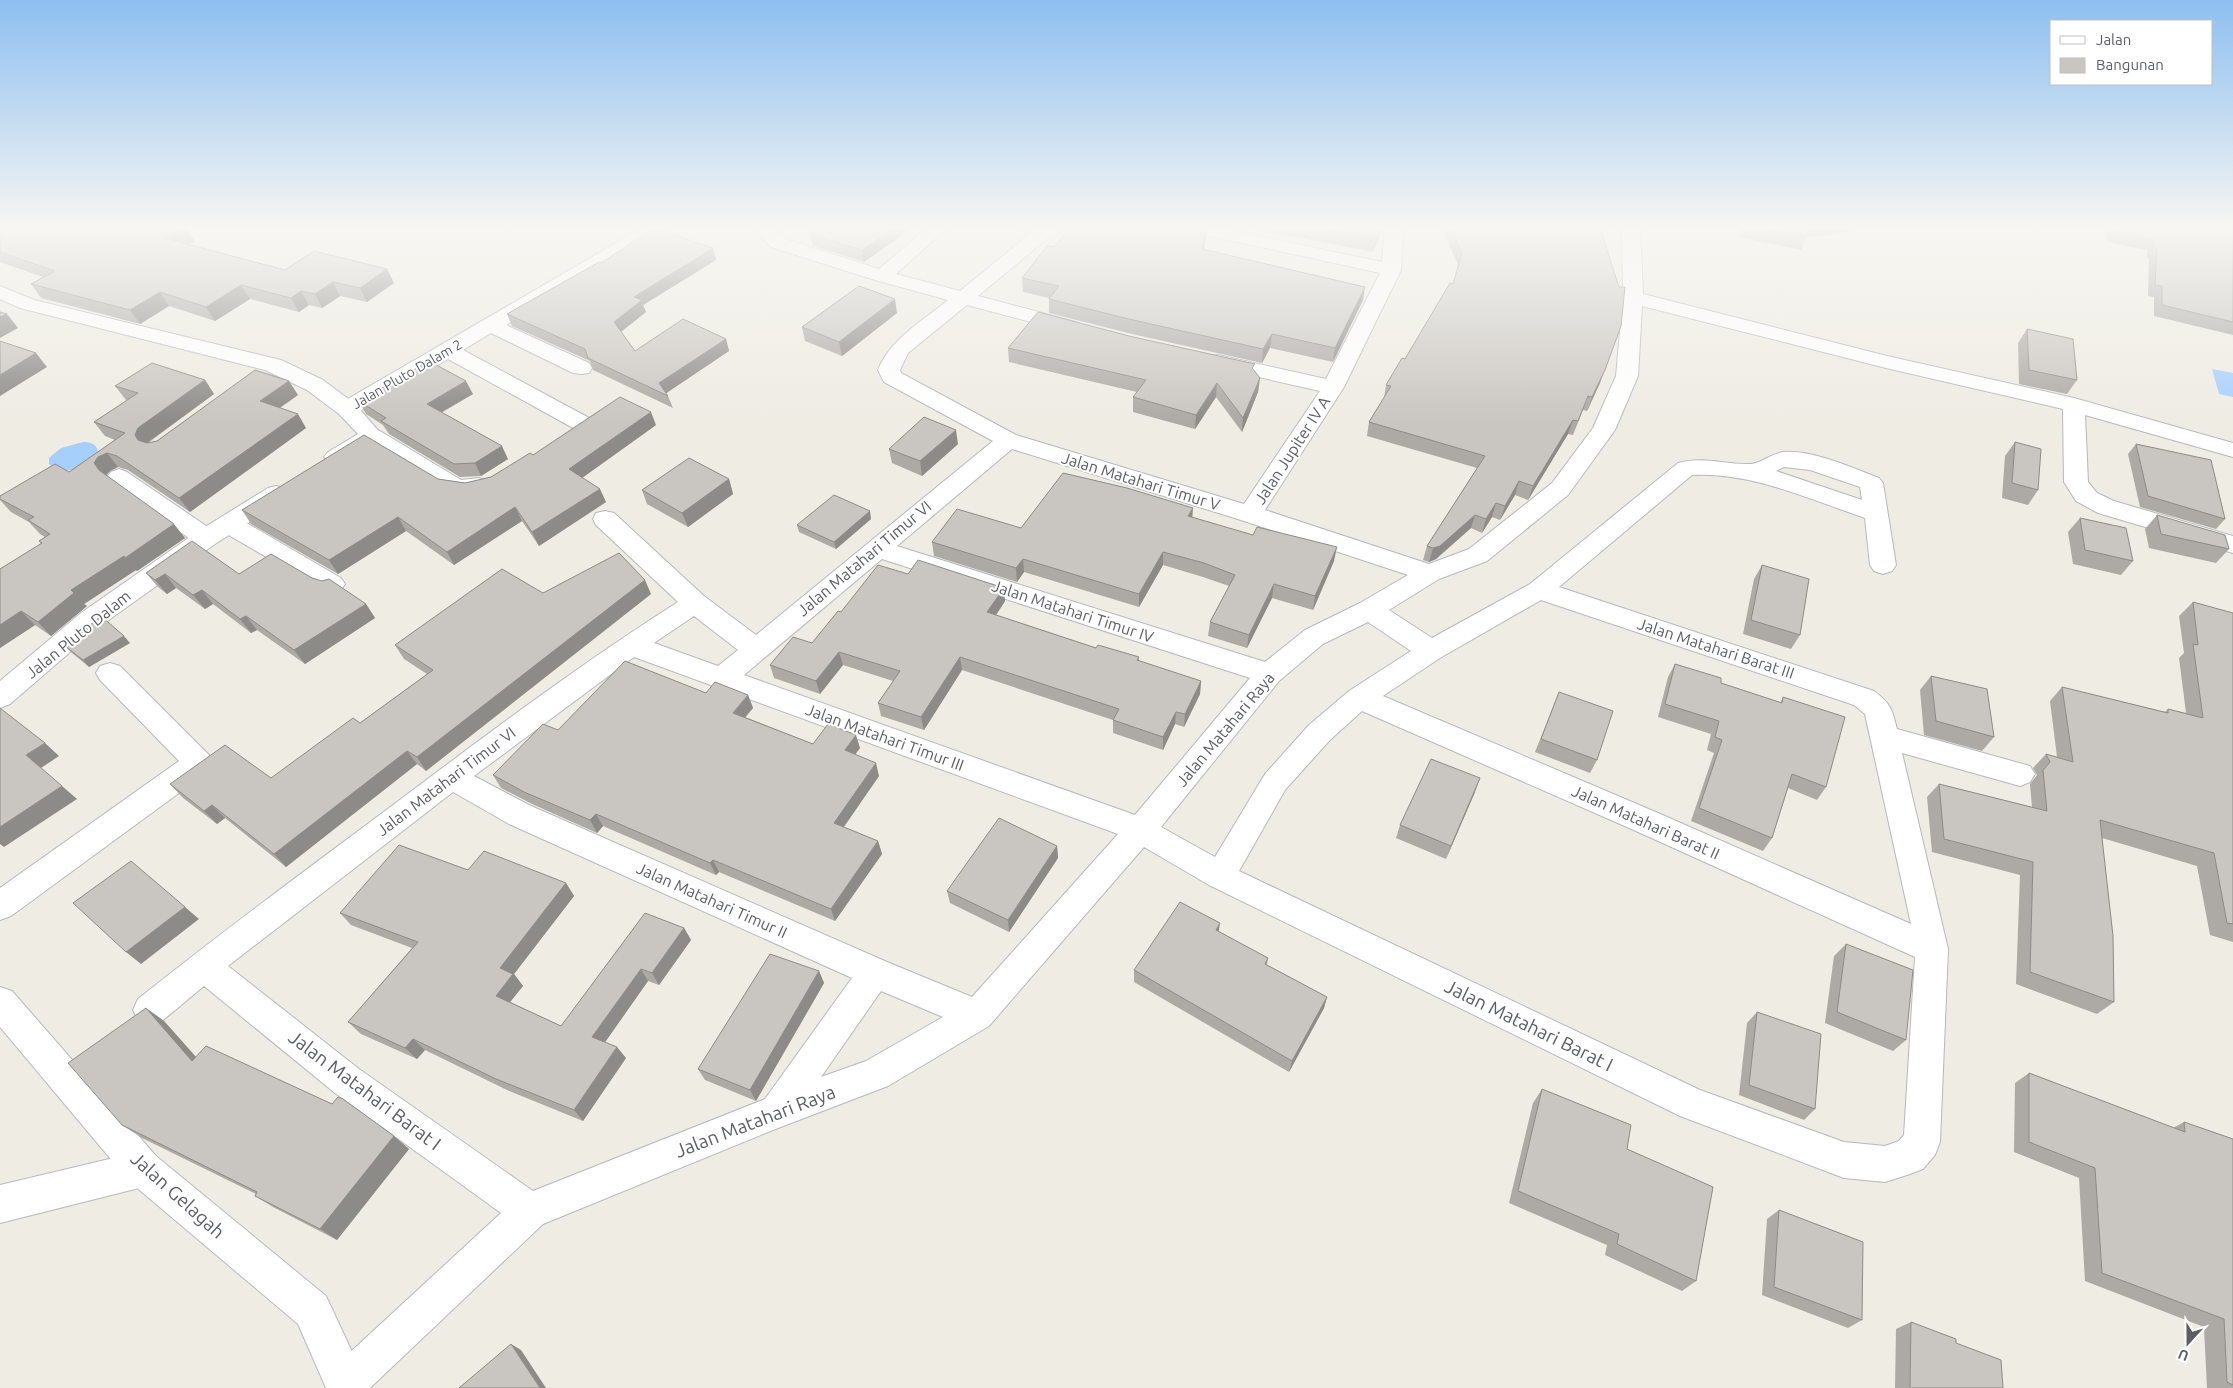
<svg xmlns="http://www.w3.org/2000/svg" width="2233" height="1388" font-family="Ubuntu,sans-serif">
	<rect width="100%" height="100%" fill="#eeece3"/>
	<path fill="#a6cffc" d="M2212 369 2233 373V397L2219 394Z
		M83 442C91 442 96 444 98 451 89 467 64 478 49 464V458L61 448Z"/>
	<g fill="none" stroke-linecap="round" stroke-linejoin="round">
		<defs>
			<path id="street" d="M642 228H656L658 232 656 236 506 325 589 363 592 368 589 373 581 374 573 373 491 333 463 350 591 419 594 424 591 429 583 431 575 429 448 359 355 414 347 416 339 414 336 409 339 404Z
				M759 228H777L778 234 785 239 879 269 927 228H947L896 274 960 291 1037 228H1057L1055 232 978 296 1076 322 1079 326 1076 330 1069 332 967 305 908 353 900 370 901 373 1016 435 1244 504 1320 391 1210 366 1207 361 1210 356 1218 355 1326 379 1380 273 1192 232 1190 228H1220L1382 262 1385 228H1403L1401 270 1344 387 1265 510 1429 564 1469 549 1552 483 1593 428 1616 376 1623 298 1622 228H1640L1643 294 1887 356 2074 398 2233 443V457L2085 415 2088 482 2097 493 2114 501 2233 536V553L2098 513 2076 501 2064 482 2063 409 1886 368 1642 306 1638 376 1615 430 1568 495 1487 561 1439 579 1389 610 1432 638 1530 584 1678 463C1703 456 1726 465 1751 464 1761 463 1771 454 1783 452 1811 449 1853 468 1879 478L1883 483 1896 565 1892 571 1883 574 1874 571 1870 565 1865 518C1809 499 1752 472 1692 475L1559 587 1874 691C1891 704 1892 709 1897 729L2030 766 2035 774 2030 782 2020 786 1902 753 1948 949 1940 1142 1935 1155 1923 1169 1910 1174 1885 1182 1844 1178 1680 1116 1209 885 1144 847 989 1026 888 1086 778 1128 543 1224 370 1388H328L326 1383 332 1369 501 1213 335 1093 204 986 162 1021 150 1026 138 1021 133 1010 138 999C219 934 302 873 385 811 481 739 577 666 678 602L596 525 593 519 596 513 605 511 614 513 704 596 756 635 993 441 884 382 878 370C890 339 924 320 948 300L875 280 771 247 760 236ZM1012 449 1241 520 1408 575 1360 603 1305 630 1265 662 897 546ZM1784 467 1810 470 1860 487 1862 500 1776 471ZM882 559 1250 678 1135 815 744 675ZM1541 600 1854 705 1865 714 1911 924 1658 813 1383 696 1440 658ZM694 616 738 650 718 666 654 643ZM1368 622 1411 651 1349 691 1309 725 1265 774 1215 857 1161 827 1279 681 1323 644ZM634 657 1118 834 972 997 887 962 531 806 474 776ZM1362 711 1636 831 1915 957 1904 1135 1899 1141 1885 1146 1844 1142 1700 1090 1239 871 1285 790 1329 741ZM453 792 509 824 852 978 765 1099 533 1191 359 1069 228 966ZM881 991 943 1017 866 1061 821 1077Z
				M372 429 380 431 461 480 479 478 487 481 491 486 487 491 463 496 446 491 364 441 361 436 364 431Z
				M119 469 127 472 215 532 218 538 215 544 206 546 197 544 111 482 107 477 111 472Z
				M229 516 238 518 341 578 345 584 341 590 332 593 323 590 220 530 217 524 220 518Z
				M110 663 120 666 209 755 213 763 209 771 11 916 0 920V888L179 761 100 680 96 673 100 666Z
				M143 1151 156 1156 161 1169 156 1182 143 1187 0 1223V1185Z"/>
			<path id="secondary" d="M0 286 34 300 281 360 323 380 355 404 383 436 380 441C365 450 346 467 328 462L324 457 328 452 358 434 339 414 307 390 265 370 20 308 0 299Z
				M276 486 284 488 288 494 284 500 215 544 99 627 10 704 0 708V681L81 613 197 532 268 488Z
				M0 987 12 991 156 1156 326 1296 360 1369 366 1388H326L298 1324 130 1182 0 1027Z"/>
		</defs>
		<use href="#street" stroke="#b6b8bd" stroke-width="2"/>
		<use href="#secondary" stroke="#b7b9bf" stroke-width="2"/>
		<use href="#street" fill="#fff" fill-rule="evenodd"/>
		<use href="#secondary" fill="#fff" fill-rule="evenodd"/>
	</g>
	<path fill="#adaaa6" d="M0 228 195 241 188 244 285 270 387 269 394 283 367 302 340 296 322 308 309 305 299 312 250 299 215 321 169 306 140 324 41 298 31 284 43 277 0 262Z
		M820 228H912L864 262 813 246 810 234Z
		M1250 228H1383L1373 252Z
		M1442 228H1600V383L1587 411 1583 410 1573 435 1568 434 1528 500 1515 495 1500 520 1492 517 1482 533 1471 528 1436 559 1429 562 1423 560 1427 546 1477 468 1367 436 1369 422 1384 398 1386 385 1405 359 1453 284 1458 265Z
		M1741 228H1852L1850 231 1807 237 1801 250 1739 237Z
		M2106 228H2233V335L2154 316V297L2148 296 2149 259 2147 258V250L2107 242Z
		M1206 237 1204 249 1363 300 1333 362 1270 348 1262 363 1132 334 1049 313V298L1023 292 1022 278 1054 247Z
		M713 248 716 260 643 305 646 312 621 332 635 351 726 339 729 351 666 393 668 396 673 408 593 370 590 361 512 326 507 314 601 263Z
		M897 313 842 356 805 341 802 327Z
		M2027 329 2077 380 2067 394 2019 384 2018 343Z
		M1008 348 1254 370 1260 378 1258 392 1242 432 1216 397 1195 429 1133 412V397L1137 392 1009 362Z
		M205 380 214 394 148 443 157 441 298 395 280 408 306 428 190 512 128 470 118 467 110 471 106 475 185 538 137 571 136 570 84 604 87 606 51 636 35 625 0 648V569L41 544 39 541 45 537 40 534 29 522 11 512 0 500V496L69 472 115 440 105 436 94 422 128 400H126L115 386Z
		M473 394 441 413 508 459 481 476 460 477 389 434 383 425 366 414 359 401Z
		M656 425 582 478 606 502 539 546 522 521 454 565 406 531 338 574 251 524 242 510 438 479 465 483 491 477Z
		M2015 442 2038 490 2028 505 2002 498 2005 456Z
		M958 444 922 476 892 463 889 449Z
		M2136 444 2225 519 2216 529 2140 507 2128 454Z
		M729 479 733 494 688 527 647 504 642 490Z
		M2157 515 2229 549 2216 563 2149 548 2145 529Z
		M1192 517 1334 561 1313 610 1272 598 1247 648 1208 636 1210 622 1229 586 1203 577 1163 565 1139 607 1024 572 1017 582 934 556 932 542 1021 528Z
		M2080 518 2133 561 2121 575 2073 564 2068 532Z
		M871 519 836 549 799 532 797 525Z
		M1762 565 1800 635 1791 649 1743 634 1754 579Z
		M146 573 239 574 312 578 366 604 375 618 305 664 257 630 251 633 213 604 205 609 176 588 167 594 158 587Z
		M908 574 1005 601 996 615 1096 648 1139 657V661L1201 681 1200 694 1184 727 1175 724 1163 750 1113 733V720L962 670 924 730 881 716 878 703 893 681 843 665 820 694 774 678 770 665 812 643 841 612Z
		M543 593 651 594 426 771 417 764 286 867 225 818 217 824 183 798 170 784 271 778 360 723 427 674 404 659 395 645Z
		M2193 602 2233 613V942L2210 935 2197 866 2102 838 2114 1002 2097 1014 2016 984 2020 875 1932 852 1927 797 1939 784 2032 807 2030 784 2037 775 2033 768 2046 754 2057 757 2050 701 2062 687 2165 712 2168 709 2186 713 2179 658 2184 653 2179 616Z
		M130 643 89 667 72 653 65 646Z
		M1675 664 1721 683 1780 703 1783 697 1826 787 1817 800 1788 788 1772 838 1763 851 1691 821 1714 753 1707 750 1711 734 1658 717 1668 677Z
		M1931 676 1994 737 1982 751 1924 735 1920 690Z
		M1559 692 1597 760 1590 773 1535 752Z
		M706 693 748 695 753 708 745 717 813 744 860 748 855 755 879 776 844 827 878 841 882 854 835 921 719 872 716 875 603 826 597 833 532 804 501 788 493 775 558 730Z
		M1475 792 1446 859 1396 838 1400 825Z
		M1057 846 1058 858 1009 932 950 903 947 891Z
		M468 870 566 883 574 896 514 974 523 986 510 1002 561 1026 684 928 691 940 659 985 648 981 605 1042 626 1058 583 1121 507 1090 425 1050 417 1059 361 1034 348 1022 412 948 351 925 340 913Z
		M1219 932 1268 958 1267 965 1327 997 1324 1008 1289 1072 1134 982V970Z
		M1846 944 1906 1040 1893 1051 1825 1023 1834 956Z
		M819 971 824 983 756 1101 705 1080 698 1069Z
		M146 1008 164 1021 196 1057 394 1136 409 1149 337 1240 273 1207 255 1196 256 1194 142 1138 122 1125Z
		M1757 1012 1815 1109 1804 1120 1739 1095 1747 1023Z
		M2029 1073 2173 1128 2184 1122 2233 1139V1388H2207L2204 1327 2085 1281 2079 1178 2014 1152 2015 1083Z
		M1542 1089 1627 1149 1696 1281 1682 1291 1605 1255 1607 1245 1509 1203 1533 1103Z
		M1779 1210 1862 1320 1848 1328 1762 1295 1767 1219Z
		M1911 1322 1956 1343 2003 1388H1895L1896 1329Z"/>
	<path fill="#8d8b87" d="M186 228 195 241 173 252 164 238Z
		M894 228H912L864 262 862 250Z
		M1206 228H1207L1206 237 1201 262 1202 249Z
		M1380 228H1383L1373 252 1376 238Z
		M1807 228H1852L1850 231 1807 237Z
		M713 248 716 260 643 305 646 312 618 334 614 322 634 297Z
		M387 269 394 283 367 302 360 288Z
		M333 282 340 296 322 308 315 294Z
		M241 285 250 299 215 321 206 307Z
		M1365 287 1363 300 1333 362 1335 348Z
		M301 291 309 305 299 312 291 298Z
		M160 292 169 306 140 324 130 310Z
		M895 299 897 313 842 356 839 342Z
		M7 314 18 328 0 338V317Z
		M1272 334 1270 348 1262 363 1263 349Z
		M726 339 729 351 665 394 659 383Z
		M1616 339 1600 383 1587 411 1592 397Z
		M36 353 47 367 0 396V375Z
		M1260 378 1258 392 1242 432 1243 418Z
		M205 380 214 394 148 442 145 449 138 440 135 435 138 428Z
		M289 381 298 395 269 415 260 401Z
		M466 381 473 394 433 417 427 404Z
		M1217 383 1216 397 1195 429 1196 415Z
		M651 412 656 425 575 483 569 469Z
		M298 414 306 428 190 512 179 498Z
		M1573 420 1568 434 1528 500 1533 486Z
		M956 430 958 444 922 476 920 461Z
		M502 446 508 459 481 476 475 463Z
		M107 453 118 467 110 471 105 477 110 484 94 463 98 457Z
		M729 479 733 494 688 527 682 513Z
		M1519 481 1515 495 1500 520 1505 506Z
		M600 489 606 502 539 546 532 532Z
		M1496 503 1492 517 1482 533 1486 519Z
		M515 507 522 521 454 565 447 552Z
		M1193 508 1192 522 1188 516Z
		M870 511 871 519 836 549 834 542Z
		M1475 515 1471 528 1436 559 1429 562 1433 548Z
		M398 517 406 531 338 574 329 560Z
		M174 524 185 538 137 571 125 558Z
		M1337 547 1334 561 1313 610 1315 596Z
		M1163 552V565L1139 607V594Z
		M124 556 136 570 84 604 87 606 51 636 38 622 71 590Z
		M1023 559 1024 572 1017 582 1016 568Z
		M165 574 176 588 167 594 155 580Z
		M645 580 651 594 426 771 417 757Z
		M1274 584 1272 598 1247 648 1249 635Z
		M1004 588 1005 601 989 626 987 612Z
		M202 590 213 604 205 609 193 595Z
		M366 604 375 618 305 664 294 650Z
		M21 611 35 625 0 648V625Z
		M246 616 257 630 251 633 240 619Z
		M124 636 130 643 89 667 83 660Z
		M839 652 843 665 820 694 816 681Z
		M960 657 962 670 924 730 921 717Z
		M1201 681 1200 694 1184 727 1185 714Z
		M748 695 753 708 738 726 733 713Z
		M1176 712 1175 724 1163 750V737Z
		M856 735 860 748 848 763 845 750Z
		M45 743 59 756 41 768 26 755Z
		M407 751 417 764 286 867 274 854Z
		M876 763 879 776 838 835 834 823Z
		M1480 778 1475 792 1446 859 1451 846Z
		M62 786 77 799 4 847 0 844V827Z
		M212 805 225 818 217 824 204 811Z
		M596 814 603 826 597 833 590 820Z
		M878 841 882 854 835 921 831 909Z
		M1057 846 1058 858 1009 932 1008 920Z
		M713 860 719 872 716 875 710 863Z
		M566 883 574 896 514 974 523 986 506 1007 496 996 500 968Z
		M185 907 199 919 141 964 126 952Z
		M1220 923 1218 936 1216 930Z
		M684 928 691 940 659 985 652 973Z
		M641 969 648 981 601 1048 592 1037Z
		M819 971 824 983 756 1101 750 1090Z
		M1327 997 1324 1008 1289 1072 1292 1061Z
		M146 1008 164 1021 211 1074 192 1061Z
		M413 1039 425 1050 417 1059 405 1048Z
		M617 1047 626 1058 583 1121 574 1110Z
		M394 1136 409 1149 337 1240 320 1229Z
		M511 1344 521 1350 546 1388H540Z"/>
	<path fill="#c9c6c1" stroke="#8d8b87" d="M0 228H186L164 238 285 270 314 251 387 269 360 288 333 282 315 294 301 291 291 298 241 285 206 307 160 292 130 310 31 284 55 271 0 252Z
		M654 228 713 248 634 297 642 300 614 322 635 351 683 319 726 339 659 383 668 396 588 358 585 349 507 314 599 262 601 263Z
		M820 228H894L862 250 810 234Z
		M1070 228H1206L1202 249 1365 287 1335 348 1272 334 1263 349 1133 320 1049 299 1059 286 1022 278 1047 246 1054 247Z
		M1322 228H1380L1376 238Z
		M1451 228H1600L1619 287H1625L1621 326 1605 370 1592 397 1588 396 1578 421 1573 420 1533 486 1519 481 1505 506 1496 503 1486 519 1475 515 1440 546 1433 548 1427 546 1485 456 1369 422 1391 386 1386 385 1402 358 1405 359 1450 283 1453 284 1462 253Z
		M1761 228H1808L1807 237Z
		M2114 228H2233V322L2162 305V286L2155 285 2157 248 2154 247V240L2114 231Z
		M859 286 895 299 839 342 802 327Z
		M0 312 7 314 0 317Z
		M1038 312 1129 336 1255 364 1252 368 1260 378 1243 418 1217 383 1196 415 1133 397 1146 380 1008 348Z
		M2027 329 2073 339 2077 380 2029 370Z
		M0 341 36 353 0 375Z
		M429 361 466 381 427 404 502 446 475 463 454 464 381 421 386 418 359 401Z
		M152 363 205 380 138 428 135 435 138 440 147 443 157 441 255 370 289 381 260 401 298 414 179 498 117 456 107 453 98 457 94 463 99 470 174 524 125 558 124 556 71 590 74 593 38 622 21 611 0 625V569L42 543 39 541 50 534 28 520 34 517 0 499V496L55 464 69 472 125 433 94 422 138 393 115 386Z
		M620 397 651 412 569 469 600 489 532 532 515 507 447 552 398 517 329 560 242 510 364 435 438 479 465 483 491 477 530 453 533 455Z
		M924 417 956 430 920 461 889 449Z
		M2015 442 2041 449 2038 490 2012 483Z
		M2136 444 2211 460 2225 519 2148 496Z
		M689 458 729 479 682 513 642 490Z
		M1063 473 1127 488 1193 508 1188 516 1253 535 1257 527 1337 547 1315 596 1274 584 1249 635 1210 622 1235 575 1204 563 1163 552 1139 594 1023 559 1016 568 932 542 957 509 1021 528Z
		M834 495 870 511 834 542 797 525Z
		M2157 515 2225 535 2229 549 2161 534Z
		M2080 518 2126 528 2133 561 2085 550Z
		M192 541 239 574 271 554 312 578 322 581 329 579 366 604 294 650 246 616 240 619 202 590 193 595 165 574 155 580 146 573Z
		M619 553 645 580 417 757 407 751 274 854 212 805 204 811 170 784 225 745 271 778 353 718 360 723 433 670 395 645 502 569 543 593Z
		M918 560 1004 588 987 612 1096 648 1098 645 1139 657 1137 660 1201 681 1185 714 1176 712 1163 737 1113 720 1119 709 960 657 921 717 878 703 900 671 839 652 816 681 770 665 793 637 812 643 838 611 841 612 878 565 908 574Z
		M1762 565 1809 579 1800 635 1751 620Z
		M2193 602 2233 613V924L2227 923 2214 853 2100 820 2113 936 2114 1002 2030 972 2033 862 1944 839 1939 784 2047 811 2043 770 2050 762 2046 754 2073 762 2062 687 2168 713V709L2203 718 2193 644 2198 645Z
		M101 616 124 636 83 660 65 646Z
		M625 661 706 693 715 682 748 695 733 713 813 744 828 724 856 735 845 750 876 763 834 823 878 841 831 909 713 860 710 863 596 814 590 820 524 792 493 775 543 724 558 730Z
		M1675 664 1721 678V683L1782 703 1783 697 1845 717 1826 787 1792 774 1772 838 1699 808 1722 740 1715 737 1719 721 1665 704Z
		M1931 676 1987 689 1994 737 1936 721Z
		M1559 692 1613 711 1597 760 1541 739Z
		M0 708 45 743 26 755 62 786 0 827Z
		M1431 759 1480 778 1451 846 1400 825Z
		M999 818 1057 846 1008 920 947 891Z
		M399 845 468 870 484 851 566 883 500 968 513 974 496 996 561 1026 645 913 684 928 652 973 641 969 592 1037 617 1047 574 1110 496 1079 413 1039 405 1048 348 1022 418 942 340 913Z
		M131 861 185 907 126 952 73 903Z
		M1180 902 1220 923 1216 930 1268 958 1265 964 1327 997 1292 1061 1134 970Z
		M1846 944 1913 970 1906 1040 1837 1012Z
		M770 954 819 971 750 1090 698 1069Z
		M146 1008 192 1061 206 1046 332 1104 338 1097 343 1099 394 1136 320 1229 255 1196 257 1192 122 1125 68 1063Z
		M1757 1012 1821 1034 1815 1109 1749 1085Z
		M2029 1073 2185 1132 2184 1122 2233 1139V1385L2227 1382 2224 1319 2102 1273 2095 1168 2029 1142Z
		M1542 1089 1631 1125 1627 1149 1713 1187 1696 1281 1617 1244 1619 1234 1518 1191Z
		M1779 1210 1863 1242 1862 1320 1774 1287Z
		M1911 1322 1956 1339V1343L2001 1360 2003 1388H1910Z
		M511 1344 540 1388H459Z"/>
	<linearGradient id="sky" x2="0" y2="1"><stop stop-color="#8dbff0"/><stop offset="0.54" stop-color="#f7f6f2"/><stop offset="1" stop-color="#f7f6f2" stop-opacity="0"/></linearGradient>
	<rect width="2233" height="422" fill="url(#sky)"/>
	<g text-anchor="middle" stroke-width="4" stroke-linejoin="round" paint-order="stroke">
		<g font-size="14" fill="#5c5e64" stroke="#fff">
			<text transform="translate(407 374) rotate(-30)" y="5">Jalan Pluto Dalam 2</text>
		</g>
		<g font-size="16" fill="#5c5e64" stroke="#fff">
			<text transform="translate(1292 450) rotate(-57)" y="6">Jalan Jupiter IV A</text>
			<text transform="translate(1141 481) rotate(17)" y="6">Jalan Matahari Timur V</text>
			<text transform="translate(864 558) rotate(-40)" y="6">Jalan Matahari Timur VI</text>
			<text transform="translate(1073 611) rotate(18)" y="6">Jalan Matahari Timur IV</text>
			<text transform="translate(78 634) rotate(-39)" y="6">Jalan Pluto Dalam</text>
			<text transform="translate(1716 648) rotate(18)" y="6">Jalan Matahari Barat III</text>
			<text transform="translate(1225 729) rotate(-50)" y="6">Jalan Matahari Raya</text>
			<text transform="translate(885 737) rotate(20)" y="6">Jalan Matahari Timur III</text>
			<text transform="translate(446 781) rotate(-37)" y="6">Jalan Matahari Timur VI</text>
			<text transform="translate(1646 822) rotate(24)" y="6">Jalan Matahari Barat II</text>
			<text transform="translate(712 900) rotate(24)" y="6">Jalan Matahari Timur II</text>
		</g>
		<g font-size="19" fill="#5c5e64" stroke="#fff">
			<text transform="translate(1529 1025) rotate(26)" y="7">Jalan Matahari Barat I</text>
			<text transform="translate(365 1090) rotate(37)" y="7">Jalan Matahari Barat I</text>
			<text transform="translate(755 1121) rotate(-21)" y="7">Jalan Matahari Raya</text>
			<text transform="translate(178 1195) rotate(42)" y="7">Jalan Gelagah</text>
		</g>
	</g>
	<rect x="2050" y="20" width="162" height="65" fill="#ffffff" stroke="#bebfc1"/>
	<rect x="2060" y="36" width="25" height="8" fill="#ffffff" stroke="#bebfc1"/>
	<text x="2096" y="45" font-size="15" fill="#5c5e64">Jalan</text>
	<rect x="2060" y="58" width="25" height="15" fill="#c9c6c1" stroke="#bebfc1"/>
	<text x="2096" y="70" font-size="15" fill="#5c5e64">Bangunan</text>
	<g transform="translate(2188 1343) rotate(201)" stroke="#ffffff" stroke-width="4" paint-order="stroke">
	<path d="M0-4L9 19L0 12L-9 19Z" fill="#5c5e64"/>
	<text y="-8" font-size="14" font-weight="bold" text-anchor="middle" fill="#5c5e64">U</text>
	</g>
</svg>
